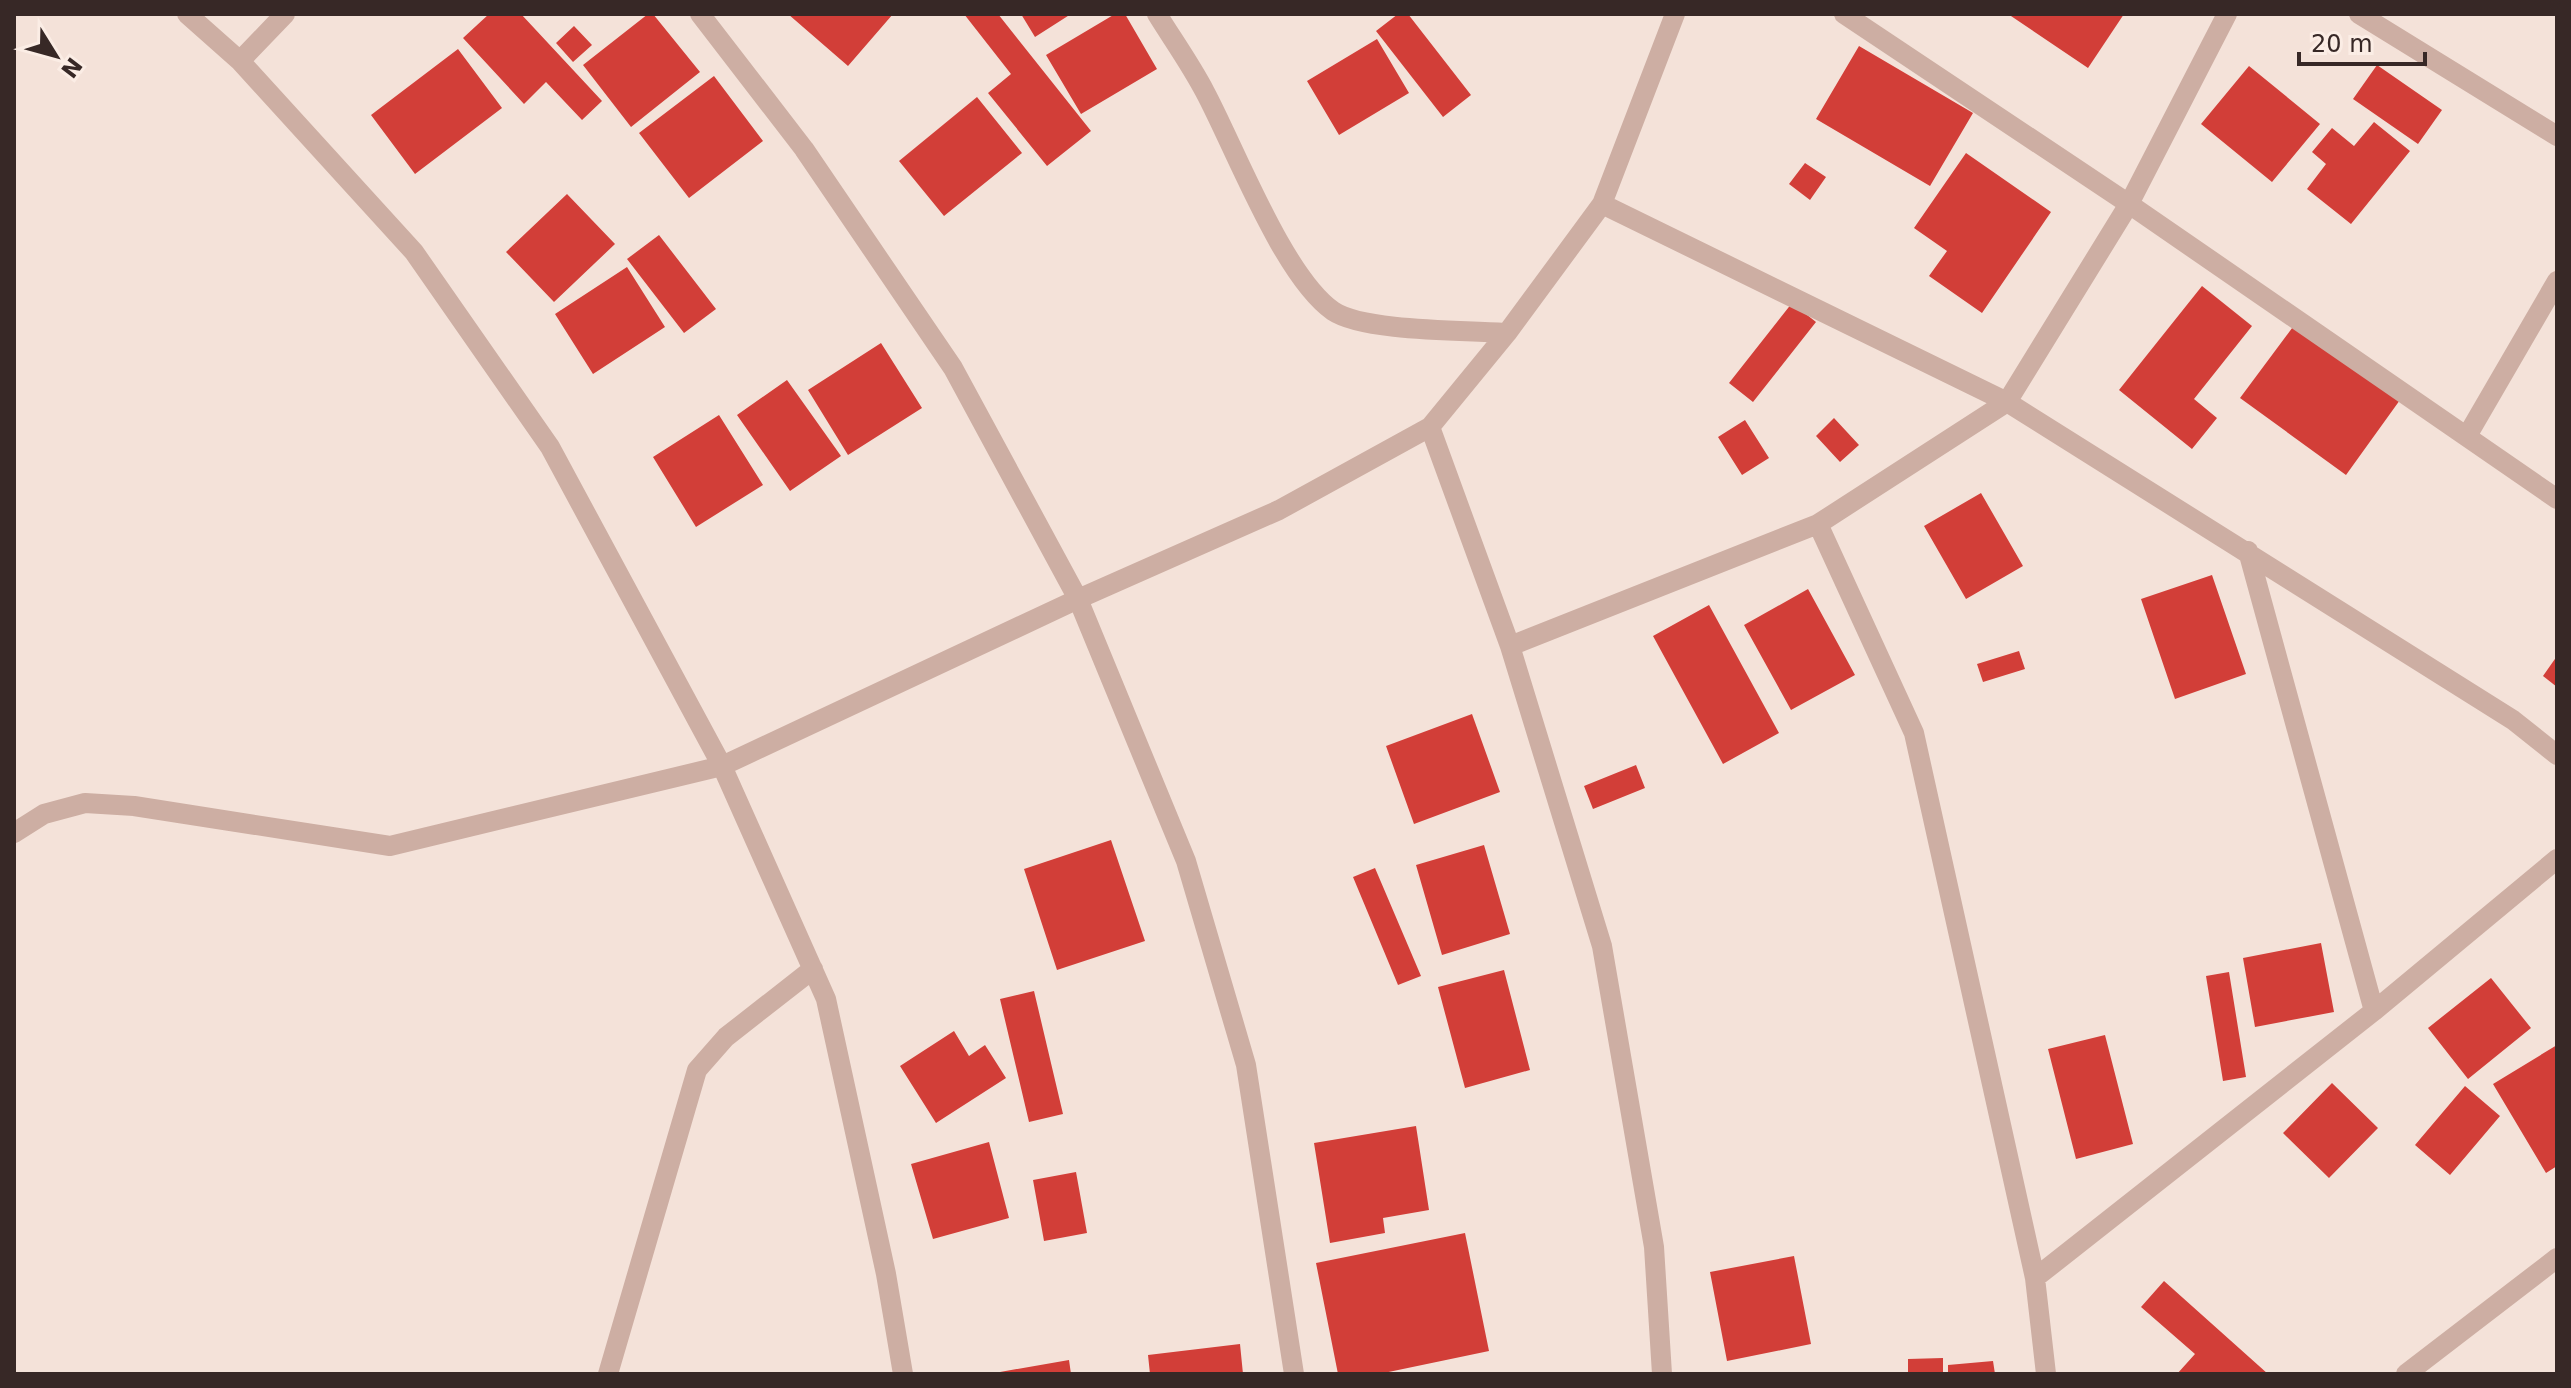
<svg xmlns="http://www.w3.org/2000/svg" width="2571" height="1388" font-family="'DejaVu Sans',sans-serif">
	<rect width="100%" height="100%" fill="#f4e2d9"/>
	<path fill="#d23e38" d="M489 14H521L602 101 582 120 546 82 524 104 463 38Z
		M648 14H653L700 72 631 127 583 65Z
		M788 14H893L848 66Z
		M964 14H998L1091 131 1047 166 988 93 1011 74Z
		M1021 14H1071L1035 37Z
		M1115 14H1125L1157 69 1081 114 1046 55Z
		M1398 14H1408L1471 95 1443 117 1376 31Z
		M2008 14H2124L2088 68Z
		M574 26 592 45 573 62 556 43Z
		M1377 39 1409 93 1339 135 1307 81Z
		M1859 46 1973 113 1930 186 1816 119Z
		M458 49 502 108 415 174 371 115Z
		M2377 65 2442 110 2418 144 2353 99Z
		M2249 66 2320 124 2272 182 2201 124Z
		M714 76 763 141 689 198 639 133Z
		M977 97 1022 153 944 216 899 161Z
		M2374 122 2410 151 2351 224 2307 189 2326 164 2312 152 2332 128 2354 146Z
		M1966 153 2051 212 1982 313 1929 276 1947 251 1914 228Z
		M1805 163 1826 177 1810 200 1789 184Z
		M567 194 615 244 554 302 506 252Z
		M659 235 716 309 684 333 627 259Z
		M627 267 665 327 593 374 555 314Z
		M2202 286 2252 326 2194 399 2217 418 2192 449 2119 390Z
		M1792 303 1816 322 1753 402 1729 383Z
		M2301 316 2405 393 2346 475 2240 398Z
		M881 343 922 408 848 455 808 390Z
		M787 380 841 456 790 491 737 415Z
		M719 415 763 485 696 527 653 457Z
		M1834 418 1859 445 1840 462 1816 436Z
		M1745 420 1769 458 1742 475 1718 437Z
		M1981 493 2023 566 1966 599 1924 526Z
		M2212 575 2246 674 2175 699 2141 599Z
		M1808 589 1855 675 1791 710 1744 625Z
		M1709 605 1779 733 1723 764 1653 636Z
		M2019 651 2025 669 1983 682 1977 664Z
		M2557 656V687L2543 676Z
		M1472 714 1500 792 1414 824 1386 746Z
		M1636 765 1645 788 1593 809 1584 786Z
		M1111 840 1145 941 1057 970 1024 869Z
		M1484 845 1510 934 1442 955 1416 865Z
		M1375 868 1421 976 1398 985 1353 877Z
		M2321 943 2334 1012 2255 1027 2243 958Z
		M1504 970 1530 1070 1465 1088 1438 987Z
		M2229 972 2246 1077 2223 1081 2206 976Z
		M2491 978 2531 1028 2468 1079 2428 1028Z
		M1034 991 1063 1114 1029 1122 1000 999Z
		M954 1031 969 1056 985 1045 1006 1078 936 1123 900 1066Z
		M2105 1035 2133 1144 2076 1159 2048 1049Z
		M2557 1045V1166L2546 1173 2493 1084Z
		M2332 1083 2378 1128 2329 1178 2283 1133Z
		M2465 1086 2500 1116 2450 1175 2415 1145Z
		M1416 1126 1429 1210 1383 1218 1385 1233 1330 1243 1314 1143Z
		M989 1142 1009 1218 933 1239 911 1164Z
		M1076 1172 1087 1233 1044 1241 1033 1180Z
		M1465 1233 1489 1351 1379 1374H1338L1316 1263Z
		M1794 1256 1811 1344 1727 1361 1710 1272Z
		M2164 1281 2268 1374H2177L2195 1354 2141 1307Z
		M1240 1344 1243 1374H1150L1148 1355Z
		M1943 1358V1374H1908V1359Z
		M1069 1360 1071 1374H1000V1372Z
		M1993 1361 1995 1374H1948V1365Z"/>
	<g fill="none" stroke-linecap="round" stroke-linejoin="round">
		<path stroke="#cdaea3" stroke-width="20" d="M187 14 240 61 414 252 550 447 722 766 826 999 886 1274 903 1374
			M700 14 804 149 953 368 1078 599 1186 861 1246 1065 1294 1374
			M1157 14C1173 40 1191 65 1205 92 1235 148 1283 276 1333 311 1364 332 1467 330 1507 333
			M1844 14 2129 204 2557 499
			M2359 14 2557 136
			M240 61 285 14
			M1602 204 2007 402 2513 720 2557 755
			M1430 427 1510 646 1602 946 1654 1247 1662 1374
			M2467 436 2557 281
			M1818 524 1914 733 2035 1278 2046 1374
			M2248 551 2374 1011
			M1510 646 1818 524 2007 402 2129 204 2227 14
			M14 833 44 814 85 803 134 806 390 846 722 766 1078 599 1279 510 1430 427 1507 333 1602 204 1675 14
			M2035 1278 2374 1011 2557 859
			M608 1374 697 1070 726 1037 813 969
			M2406 1374 2557 1258"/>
	</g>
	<rect width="2571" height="1388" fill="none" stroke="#372826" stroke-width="32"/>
	<g transform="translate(56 56) rotate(127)" stroke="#fbede5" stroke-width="6" paint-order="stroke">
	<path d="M0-6L14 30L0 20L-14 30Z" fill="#372826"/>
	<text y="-12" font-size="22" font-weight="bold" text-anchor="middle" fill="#372826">N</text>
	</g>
	<path d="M2299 52v12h126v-12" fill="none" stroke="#372826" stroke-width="4"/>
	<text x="2311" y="52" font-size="24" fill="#372826" stroke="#fbede5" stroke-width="6" paint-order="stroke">20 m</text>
</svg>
